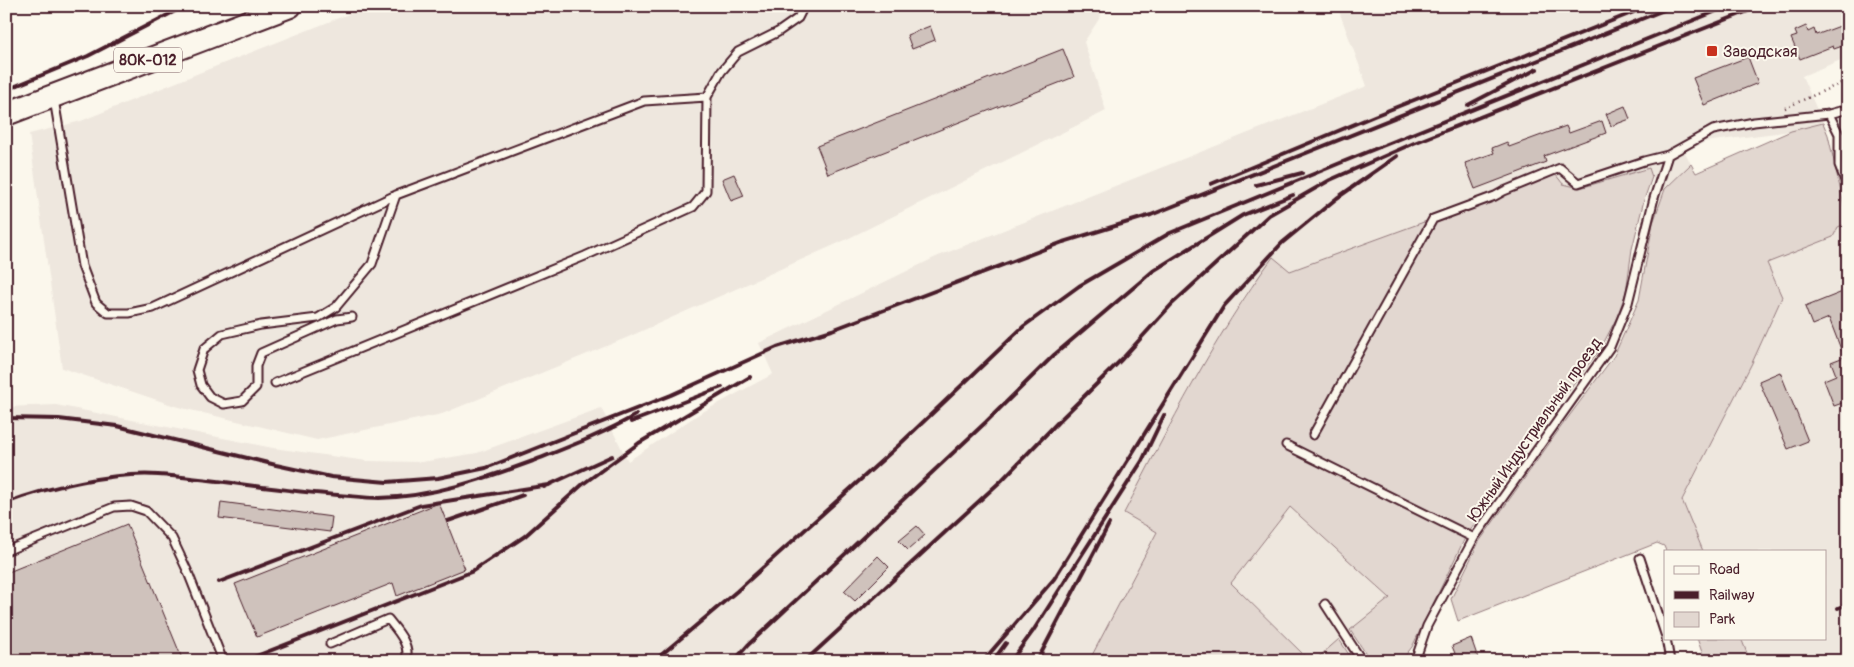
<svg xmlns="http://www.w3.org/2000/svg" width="1854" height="667" font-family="Pangolin,sans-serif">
	<rect width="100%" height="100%" fill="#fbf7ec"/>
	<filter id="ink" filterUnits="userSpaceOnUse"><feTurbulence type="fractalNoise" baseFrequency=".02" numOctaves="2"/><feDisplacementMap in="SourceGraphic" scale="10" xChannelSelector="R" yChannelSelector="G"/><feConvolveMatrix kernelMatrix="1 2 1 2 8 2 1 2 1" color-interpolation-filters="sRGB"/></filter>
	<g filter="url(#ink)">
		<path fill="#eee7de" d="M369 6H1098L1101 16 1084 42 1106 111 841 242 626 338 442 414 317 440 178 407 62 368 29 134 81 121 204 71Z
			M1337 6H1560L1562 9 1569 6H1848V57L1802 76 1823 123 1791 131 1705 142 1685 152 1691 164 1665 189 1652 177 1649 168 1580 188 1563 184 1555 175 1290 271 1273 258 1244 297 1189 389 1124 512 1157 532 1089 661H6V407L56 405 273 448 367 461 422 462 477 453 601 408 628 461 699 414 773 374 759 343 936 257 1367 86Z
			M1848 144V661H1750L1741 638H1825V551H1703L1682 501 1752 363 1782 297 1767 263 1833 237 1834 165 1831 151Z
			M1290 506 1390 598 1314 661H1310L1231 583Z"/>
		<path fill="#e2d7d0" stroke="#967b7e" d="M1823 123 1828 135 1848 223 1838 227 1833 237 1767 263 1782 297 1752 363 1682 500 1703 551H1666L1664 546 1657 543 1458 621 1451 599 1479 542 1561 427 1614 356 1639 300 1653 223 1665 189 1691 164 1696 173 1791 131Z
			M1649 168 1652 177 1644 200 1632 249 1626 292 1617 317 1601 348 1548 417 1465 538 1412 647 1401 661H1371L1350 630 1390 598 1290 507 1231 583 1310 661H1089L1157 532 1124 513C1170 425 1214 337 1273 257L1290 271 1555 174 1563 184 1580 188Z
			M1697 638H1741L1750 661H1705Z
			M1339 639 1353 661H1314Z"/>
		<path fill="#cfc2bc" stroke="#4a1f2b" d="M1848 23V44L1834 49 1833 46 1800 59 1791 38 1797 36 1795 31 1806 26 1808 32 1814 29 1816 35Z
			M930 26 935 40 912 49 907 35Z
			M1063 49 1074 77 828 174 817 146Z
			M1748 57 1758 83 1704 105 1693 78Z
			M1625 106 1630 119 1611 126 1606 114Z
			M1602 121 1606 133 1544 156 1546 162 1475 189 1465 163 1494 153 1492 148 1507 142 1509 147 1566 126 1569 133Z
			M734 174 744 196 731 201 722 179Z
			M1845 291 1848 298V401L1834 406 1824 380 1836 375 1831 362 1844 357 1829 318 1812 325 1805 307Z
			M1780 372 1808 441 1788 449 1759 381Z
			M221 502 332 517 330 532 219 518Z
			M439 503 465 569 397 596 393 583 257 637 235 584Z
			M127 524 183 661H6V573Z
			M917 526 925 535 908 550 899 541Z
			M878 556 889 567 855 601 844 591Z
			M1471 638 1479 661H1458L1452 646Z"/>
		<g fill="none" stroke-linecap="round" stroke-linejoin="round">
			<defs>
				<path id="lane" d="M54 99 82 266 96 303 108 313H129L153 308 396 195 644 101 707 97
					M1829 114 1839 134V165L1848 188
					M352 317 337 319 261 353 256 366V387L242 401 224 404 210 397 201 385 197 370 204 349 222 334 261 325 318 318 336 307 372 264 396 195
					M275 383 585 256 693 207 706 191 707 97 721 72 738 52 778 32 798 18 804 6
					M1313 435 1433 219 1495 196 1504 191 1560 168 1578 183 1644 161 1668 155
					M1286 445 1474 538
					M6 551 114 507 131 506 146 511 172 538 187 570 223 661
					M1640 558 1665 634
					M1325 604 1362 661
					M1666 638 1670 661
					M330 644 388 619C396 629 413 647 405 661
					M1415 661 1427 626 1474 538 1610 347 1628 303 1654 198 1668 155 1713 130 1754 122 1829 114 1848 109"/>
				<path id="primary" d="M6 114 290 6"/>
			</defs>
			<use href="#lane" stroke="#4a1f2b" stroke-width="11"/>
			<use href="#primary" stroke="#4a1f2b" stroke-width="26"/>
			<path stroke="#4a1f2b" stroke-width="2.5" stroke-dasharray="1 4" stroke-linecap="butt" d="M1785 108 1848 80"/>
			<use href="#lane" stroke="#fbf7ec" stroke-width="7"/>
			<use href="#primary" stroke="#fbf7ec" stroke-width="22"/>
			<path stroke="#4a1f2b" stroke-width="4" d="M6 90 88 56 185 6
				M1468 105 1537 69
				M1211 184 1374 116 1649 6
				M1256 185 1302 173
				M6 418 59 419 117 426 276 465 331 477 387 482 438 478 486 468 671 395 777 347 832 330 1063 242 1151 215 1674 6
				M631 422 722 387
				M544 487 612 456
				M6 503C47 487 114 472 158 475 218 479 277 491 338 495 351 496 366 498 379 498 432 497 484 479 533 461 568 447 603 434 636 415
				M448 521 523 495
				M219 582 421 505 549 485
				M1838 608 1848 604
				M244 661 471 572 525 536 583 484 639 443 750 377
				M654 661 737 591 899 445 1024 326 1079 286 1170 233 1345 161 1729 6
				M734 661 748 645 986 422 1054 355 1153 271 1243 215 1293 195
				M805 661 1002 480 1059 421 1122 359 1172 304 1269 215 1330 180 1414 143 1761 6
				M983 661 1054 579 1224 306 1282 243 1337 198 1397 156
				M993 661 1006 643
				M1011 661 1033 631 1142 461 1164 415
				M1037 661 1109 524"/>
		</g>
	</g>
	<rect fill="#c8321e" stroke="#fbf7ec" stroke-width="2" x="1706" y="45" width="12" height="12" rx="2.5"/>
	<g text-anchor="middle" stroke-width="4" stroke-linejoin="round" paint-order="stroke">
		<rect fill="#fbf7ec" stroke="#7f6065" stroke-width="1" x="114" y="47.5" width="68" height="25" rx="4"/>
		<g font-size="15" font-weight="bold" fill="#4a1f2b">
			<text x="148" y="65">80К-012</text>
		</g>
		<g font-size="16" fill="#4a1f2b" stroke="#fbf7ec" text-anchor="start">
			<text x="1723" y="57">Заводская</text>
		</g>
		<g font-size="16" fill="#4a1f2b" stroke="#fbf7ec">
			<text transform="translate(1534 429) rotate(-55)" y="6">Южный Индустриальный проезд</text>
		</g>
	</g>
	<rect width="1854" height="667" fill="none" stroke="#fbf7ec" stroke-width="25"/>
	<rect x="12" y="12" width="1829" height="642" fill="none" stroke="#4a1f2b" stroke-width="2" filter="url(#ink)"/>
	<rect x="1664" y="550" width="162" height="90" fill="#fbf7ec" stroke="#b4a19f"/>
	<rect x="1674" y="566" width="25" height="8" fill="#fbf7ec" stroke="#b4a19f"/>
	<text x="1709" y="574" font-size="15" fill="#4a1f2b">Road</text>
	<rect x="1674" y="591" width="25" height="8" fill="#4a1f2b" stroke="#b4a19f"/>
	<text x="1709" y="600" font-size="15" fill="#4a1f2b">Railway</text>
	<rect x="1674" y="612" width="25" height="15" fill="#e2d7d0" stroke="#b4a19f"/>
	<text x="1709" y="624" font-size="15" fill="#4a1f2b">Park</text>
</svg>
